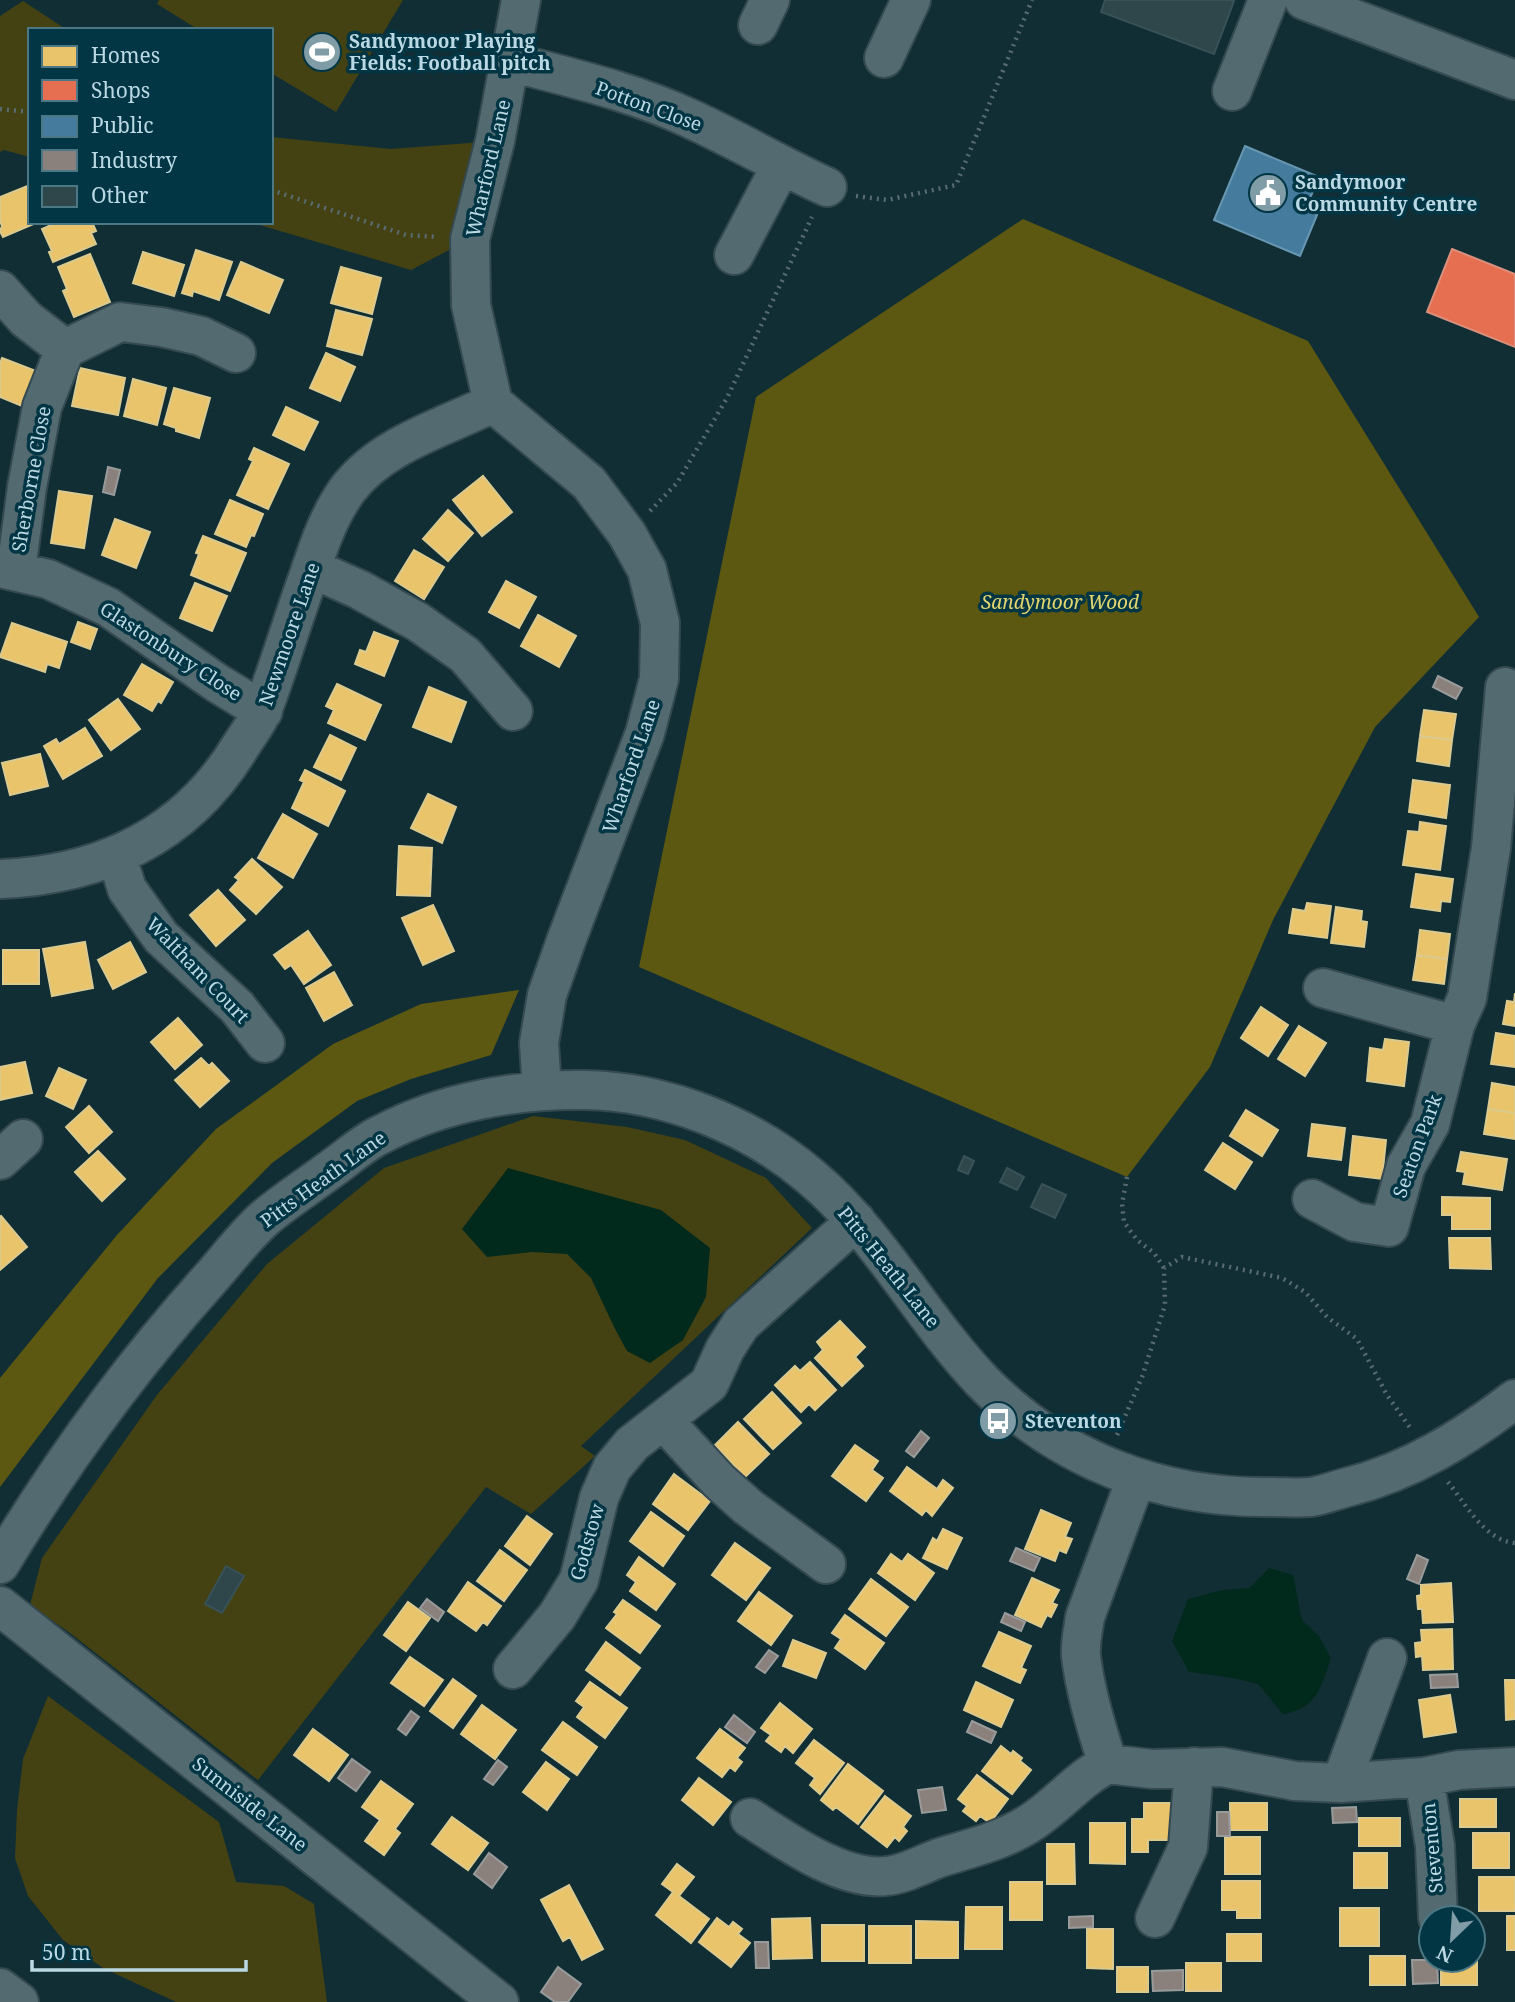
<svg xmlns="http://www.w3.org/2000/svg" width="1515" height="2002" font-family="'Noto Serif',serif">
	<rect width="100%" height="100%" fill="#112e35"/>
	<path fill="#444213" d="M159 0H403L336 112 271 73V30H199L157 4Z
		M23 1 67 30H30V157L4 150 0 152V16Z
		M271 137 391 149 495 141 470 239 411 270 250 222H271Z
		M533 1116 627 1127 685 1140 766 1178 812 1228 581 1446 595 1456 531 1514 486 1487 258 1780 70 1633 30 1605 42 1558 157 1395 267 1264 384 1168Z
		M48 1696 219 1822 236 1882 284 1886 314 1904 327 2002H176L103 1968 63 1940 28 1896 15 1858 17 1810 23 1759Z"/>
	<path fill="#5c5812" d="M1023 219 1308 341 1479 617 1375 727 1273 920 1210 1067 1127 1177 639 967 756 397Z
		M519 990 491 1055 411 1079 357 1101 272 1163 158 1278 0 1487V1378L117 1235 216 1129 333 1044 421 1004Z"/>
	<path fill="#022a1c" d="M508 1168 661 1210 710 1248 706 1297 683 1340 650 1363 627 1351 615 1329 591 1278 567 1254 532 1252 487 1257 462 1229Z
		M1269 1568 1293 1575 1302 1620 1319 1636 1331 1658C1322 1685 1316 1710 1283 1714L1258 1684 1233 1678 1189 1672 1172 1641 1188 1599 1222 1590 1249 1588Z"/>
	<path fill="#e9c46a" stroke="#dbca8f" stroke-width="2" d="M30 185V222H38L3 237 0 231 2 226 0 221V197Z
		M58 222H92L96 231 91 233 96 244 53 262 49 252 52 251 42 229Z
		M196 250 232 262 219 300 193 291 192 296 182 293Z
		M143 252 184 265 174 296 133 283Z
		M90 254 110 302 74 317 63 291 67 289 58 267Z
		M241 262 283 280 269 313 227 295Z
		M341 267 381 278 372 314 331 303Z
		M336 310 372 319 362 355 327 346Z
		M326 353 355 367 340 401 310 388Z
		M2 358 36 371 22 406 0 397V364Z
		M80 368 125 378 118 415 72 406Z
		M133 379 166 388 157 425 124 416Z
		M174 388 210 398 199 438 176 431V428L164 424Z
		M286 407 318 422 304 450 273 435Z
		M254 448 289 464 268 509 237 495 253 461 249 459Z
		M483 476 512 512 482 536 453 500Z
		M59 491 92 496 84 548 51 543Z
		M230 500 263 514 254 536 251 535 246 547 215 534Z
		M448 510 473 533 448 561 423 539Z
		M115 519 150 532 136 568 102 555Z
		M203 536 246 553 230 591 191 575 199 554 196 553Z
		M414 550 444 567 424 599 395 581Z
		M506 581 536 597 519 628 489 612Z
		M195 583 227 596 212 631 180 618Z
		M538 615 576 636 559 667 521 646Z
		M78 622 97 629 90 649 71 642Z
		M12 623 67 642 59 668 47 664 45 672 0 657Z
		M374 632 398 641 384 676 355 664 360 650 366 652Z
		M142 664 173 682 161 703 158 701 152 711 124 695Z
		M337 684 381 705 365 740 328 723 334 710 326 706Z
		M429 687 466 702 451 742 413 727Z
		M118 699 140 729 111 750 89 720Z
		M1424 710 1456 714 1452 740 1420 736Z
		M85 728 102 756 63 779 44 746 56 739 59 744Z
		M330 735 356 748 341 780 314 767Z
		M1420 736 1452 740 1449 766 1417 761Z
		M40 754 48 786 10 795 2 763Z
		M305 770 345 791 328 826 292 808 304 782 300 780Z
		M1413 780 1450 785 1446 818 1409 812Z
		M428 794 456 807 442 843 411 828Z
		M283 814 317 834 293 878 258 858Z
		M1420 822 1446 826 1440 870 1403 865 1408 831 1419 832Z
		M399 846 432 848 430 896 397 895Z
		M252 859 282 887 256 914 230 890 239 880 235 877Z
		M1416 874 1453 879 1450 902 1441 901 1440 911 1411 907Z
		M218 890 245 920 216 946 190 915Z
		M1307 903 1331 906 1327 938 1289 933 1293 909 1305 911Z
		M433 905 454 951 423 965 402 918Z
		M1336 907 1362 911 1361 921 1367 922 1364 947 1331 943Z
		M1420 930 1450 934 1447 959 1417 955Z
		M308 931 331 965 304 984 291 965 285 969 274 955Z
		M85 942 93 988 52 996 43 949Z
		M130 942 146 972 113 989 98 960Z
		M3 950H39V984H3Z
		M1417 955 1447 959 1444 984 1413 980Z
		M334 972 352 1005 324 1021 306 988Z
		M1515 993V1026L1503 1024 1507 1001 1514 1002Z
		M1261 1007 1288 1025 1268 1056 1241 1038Z
		M178 1018 202 1045 175 1069 151 1042Z
		M1299 1026 1326 1043 1305 1076 1278 1059Z
		M1496 1033 1515 1036V1067L1491 1064Z
		M1385 1039 1409 1042 1404 1086 1367 1081 1370 1048 1383 1050Z
		M201 1058 209 1066 212 1063 229 1081 200 1107 175 1080Z
		M25 1062 32 1093 0 1100V1067Z
		M59 1068 86 1080 73 1109 46 1096Z
		M1492 1083 1515 1087V1113L1488 1109Z
		M89 1106 112 1132 89 1153 66 1127Z
		M1488 1109 1515 1113V1139L1484 1134Z
		M1246 1110 1278 1130 1262 1156 1230 1136Z
		M1312 1124 1345 1128 1341 1160 1308 1156Z
		M1353 1136 1386 1140 1382 1179 1349 1175Z
		M1223 1143 1252 1162 1235 1189 1205 1170Z
		M98 1151 125 1179 102 1201 75 1172Z
		M1461 1152 1507 1159 1502 1190 1463 1184 1465 1172 1457 1171Z
		M1442 1197 1490 1198V1229H1452V1215H1442Z
		M1 1216 27 1247 0 1270V1217Z
		M1449 1238H1490L1491 1269 1450 1268Z
		M840 1321 865 1347 855 1357 863 1366 842 1386 815 1358 823 1350 817 1342Z
		M810 1362 836 1390 815 1410 809 1404 801 1412 775 1385 795 1366 800 1371Z
		M772 1392 801 1423 773 1449 744 1419Z
		M738 1422 769 1454 745 1477 715 1445Z
		M855 1445 878 1461 872 1470 883 1478 866 1501 832 1476Z
		M907 1467 937 1489 943 1480 953 1488 932 1516 926 1510 922 1515 890 1491Z
		M674 1474 710 1501 688 1530 653 1504Z
		M1041 1510 1071 1523 1065 1537 1072 1539 1066 1553 1059 1550 1055 1561 1025 1549Z
		M651 1512 684 1536 663 1566 630 1541Z
		M527 1516 552 1534 530 1565 505 1546Z
		M943 1529 962 1538 947 1569 923 1558 933 1538 937 1541Z
		M735 1543 770 1568 746 1600 712 1575Z
		M500 1550 527 1570 504 1601 477 1581Z
		M891 1554 902 1562 908 1554 934 1573 915 1600 878 1573Z
		M639 1557 675 1584 656 1610 630 1591 636 1582 627 1575Z
		M1032 1578 1059 1590 1052 1603 1057 1605 1051 1617 1047 1615 1041 1627 1015 1615Z
		M871 1579 908 1607 886 1636 849 1609Z
		M468 1582 501 1606 487 1625 483 1622 476 1631 448 1611Z
		M1451 1583 1453 1622 1423 1623 1422 1609H1418L1417 1596 1421 1595V1585Z
		M759 1592 792 1616 771 1645 738 1621Z
		M623 1600 660 1626 640 1653 606 1628 617 1614 614 1612Z
		M408 1602 430 1618 406 1651 384 1635Z
		M845 1615 884 1643 865 1669 835 1648 841 1639 832 1633Z
		M1452 1629 1453 1669 1423 1670 1422 1656 1416 1657 1415 1643 1422 1642 1421 1630Z
		M999 1632 1031 1646 1021 1668 1026 1670 1020 1683 983 1666Z
		M793 1640 826 1653 816 1678 783 1666Z
		M606 1642 640 1668 620 1695 586 1670Z
		M410 1657 443 1680 424 1706 391 1683Z
		M453 1679 476 1696 453 1728 430 1711Z
		M1505 1680H1515V1719L1506 1720Z
		M590 1682 627 1708 605 1738 577 1717 584 1707 576 1701Z
		M976 1682 1013 1700 1001 1727 964 1710Z
		M1450 1695 1456 1732 1424 1737 1419 1700Z
		M780 1703 812 1729 793 1753 785 1746 781 1752 766 1741 771 1735 761 1728Z
		M482 1705 516 1730 495 1759 461 1734Z
		M563 1722 597 1747 577 1775 542 1750Z
		M313 1729 348 1755 329 1781 294 1755Z
		M720 1729 745 1748 737 1758 742 1762 735 1771 730 1767 722 1777 697 1758Z
		M814 1740 844 1763 820 1794 810 1785 815 1778 796 1763Z
		M1001 1746 1011 1754 1013 1751 1022 1758 1020 1761 1031 1770 1012 1794 982 1771Z
		M546 1762 569 1779 547 1810 523 1792Z
		M848 1764 883 1791 858 1824 836 1807 833 1810 821 1800Z
		M977 1775 1008 1799 990 1823 980 1816 976 1821 963 1811 967 1806 958 1799Z
		M699 1778 731 1802 713 1825 682 1800Z
		M381 1781 413 1804 395 1829 400 1833 384 1855 365 1841 380 1820 362 1807Z
		M885 1796 911 1816 903 1827 907 1831 899 1841 895 1837 887 1847 861 1827Z
		M1460 1799H1496V1827H1460Z
		M1144 1803H1171V1840H1148V1852H1132V1819H1144Z
		M1230 1803H1267V1830H1230Z
		M452 1817 488 1843 468 1870 432 1844Z
		M1359 1818H1400V1846H1359Z
		M1090 1823H1125V1864L1090 1863Z
		M1473 1833H1509V1868H1473Z
		M1225 1837H1260V1874H1225Z
		M1047 1844H1074L1075 1884H1047Z
		M1354 1853H1387V1888H1354Z
		M677 1864 694 1877 679 1896 709 1919 691 1943 656 1915 673 1892 662 1884Z
		M1479 1877H1515V1911H1479Z
		M1222 1881H1260V1918H1237V1910H1222Z
		M1010 1882H1042V1920H1010Z
		M569 1885 603 1949 582 1960 570 1937 563 1941 541 1900Z
		M966 1907H1002V1949H965Z
		M1340 1908H1379V1946H1340Z
		M1507 1916H1515V1950H1507Z
		M717 1918 729 1927 733 1922 742 1929 738 1934 750 1943 731 1967 699 1942Z
		M810 1918 812 1958 773 1959 772 1919Z
		M916 1921 958 1922V1958H916Z
		M822 1925H864V1961H822Z
		M869 1926H911V1963H869Z
		M1087 1929H1113V1969L1087 1968Z
		M1227 1934H1261V1961H1227Z
		M1473 1954H1477V1985H1441V1960H1473Z
		M1370 1956H1405V1985H1370Z
		M1186 1963H1221V1991H1186Z
		M1117 1967H1148V1992H1117Z"/>
	<path fill="#e76f51" stroke="#da8f7d" stroke-width="2" d="M1452 249 1515 274V347L1427 312Z"/>
	<path fill="#457b9d" stroke="#6897b2" stroke-width="2" d="M1245 146 1319 177 1305 210 1317 215 1300 256 1214 220Z"/>
	<path fill="#8a817c" stroke="#999b9b" stroke-width="2" d="M108 467 120 470 114 495 103 492Z
		M1438 676 1462 688 1456 699 1433 687Z
		M921 1431 929 1438 914 1457 906 1451Z
		M1016 1548 1040 1558 1034 1571 1010 1561Z
		M1417 1555 1428 1560 1419 1584 1407 1579Z
		M427 1599 444 1612 438 1621 420 1608Z
		M1005 1613 1025 1622 1021 1631 1001 1622Z
		M769 1650 778 1656 765 1673 756 1667Z
		M1457 1674 1458 1687 1431 1688 1430 1675Z
		M411 1711 419 1717 406 1735 398 1729Z
		M734 1715 755 1732 747 1743 725 1727Z
		M972 1721 996 1732 991 1743 967 1732Z
		M352 1759 370 1772 356 1791 338 1778Z
		M498 1760 507 1767 493 1785 484 1779Z
		M942 1787 946 1810 922 1813 918 1790Z
		M1356 1807 1357 1822 1333 1823 1332 1808Z
		M1217 1812H1229L1230 1836H1217Z
		M489 1853 507 1867 492 1888 474 1874Z
		M1093 1916V1927L1069 1928V1917Z
		M755 1942H768L769 1968H756Z
		M1412 1960H1437L1438 1983 1413 1984Z
		M558 1967 581 1984 568 2002H555L541 1992Z
		M1183 1970V1990L1153 1991 1152 1971Z"/>
	<path fill="#2f464b" stroke="#385257" stroke-width="2" d="M1105 0H1231L1234 1 1214 54 1101 12Z
		M964 1156 974 1161 968 1174 958 1170Z
		M1007 1168 1024 1177 1017 1190 1000 1182Z
		M1042 1184 1066 1195 1055 1218 1031 1207Z
		M226 1566 244 1576 222 1613 205 1604Z"/>
	<g fill="none" stroke-linecap="round" stroke-linejoin="round">
		<defs>
			<path id="minor" d="M521 0 495 141 470 239 471 305 493 403 589 483 627 534 647 570 660 623 659 679 645 733 566 941 547 995 539 1043 542 1090
				M1304 0 1515 80
				M758 25 770 0
				M884 58 911 0
				M511 62C572 78 634 92 691 119 737 140 781 166 827 187
				M1232 91 1268 0
				M734 255 781 166
				M0 290 26 319 65 349 120 322 161 327 201 336 236 353
				M0 568 48 579 108 607 217 683 263 711
				M311 568 360 590 418 622 465 655 513 711
				M16 571 27 487 42 407 65 349
				M117 857 127 889 161 937 237 1007 265 1043
				M0 879C101 875 186 836 240 747 248 734 259 721 264 706 280 663 293 619 309 575 319 545 329 515 348 489 382 444 445 427 493 403
				M1323 988 1455 1025
				M0 1160 23 1139
				M1312 1199 1355 1222 1389 1227 1406 1166 1430 1124 1455 1025 1467 998 1491 848 1505 687
				M664 1421 719 1481 748 1507 826 1564
				M1136 1479 1085 1617C1083 1630 1080 1643 1081 1656 1085 1690 1097 1731 1108 1764L1152 1769 1222 1767 1295 1781 1341 1783 1424 1777 1459 1770 1515 1767
				M0 1564C61 1463 130 1368 208 1281 227 1260 245 1235 266 1217 285 1201 307 1187 327 1172 345 1160 362 1143 382 1134 443 1102 516 1089 584 1090 665 1091 750 1125 811 1177 879 1234 921 1317 982 1381 1060 1461 1163 1499 1273 1497 1286 1497 1299 1498 1311 1497 1324 1495 1336 1490 1348 1487 1411 1471 1464 1438 1515 1399
				M0 1606 499 2002
				M513 1669 557 1616 579 1580 599 1498 612 1468 632 1444 709 1384 725 1349 741 1324 856 1221
				M1424 1777 1435 1846 1438 1918
				M1341 1783 1387 1658
				M750 1818C786 1841 842 1881 886 1876 904 1875 924 1863 942 1857 971 1848 1001 1841 1027 1825 1056 1808 1077 1779 1108 1764
				M1155 1918 1188 1847 1194 1767
				M0 1988 19 2002"/>
		</defs>
		<use href="#minor" stroke="#344950" stroke-width="42"/>
		<path stroke="#586c72" stroke-width="4.5" stroke-dasharray="2 5" stroke-linecap="butt" d="M0 109 30 112
			M271 190 406 235 438 237
			M856 196 887 200 956 185 1032 0
			M650 511 677 483 727 398 812 217
			M1127 1177 1122 1204 1124 1222 1137 1240 1154 1253 1164 1268
			M1117 1435 1142 1377 1165 1305 1164 1268 1182 1257 1282 1278 1305 1292 1327 1317 1357 1339 1387 1395 1411 1429
			M1448 1482C1465 1503 1485 1541 1515 1543"/>
		<use href="#minor" stroke="#536a70" stroke-width="38"/>
	</g>
	<defs>
		<symbol id="stadium-disc" viewBox="-11 -11 22 22"><circle r="9.5" fill="#809da7" stroke="#023644"/><path d="M0-5a6.5 5 0 1 0 0 10a6.5 5 0 1 0 0-10ZM-3.5-1.8h7v3.6h-7Z" fill="#fff"/></symbol>
		<symbol id="civic-disc" viewBox="-11 -11 22 22"><circle r="9.5" fill="#809da7" stroke="#023644"/><path d="M-.6-6.5H3V-4.5H.6V-3L4-1V1h2V6H-6V1h2V-1L-.6-3ZM-1.2 2.5V6h2.4V2.5Z" fill="#fff"/></symbol>
		<symbol id="bus-disc" viewBox="-11 -11 22 22"><circle r="9.5" fill="#809da7" stroke="#023644"/><path d="M-5-6H5V4H4V6H2V4H-2V6H-4V4H-5ZM-3.5-4V0h7V-4ZM-3.5 1.2v1.5H-2V1.2ZM2 1.2v1.5H3.5V1.2Z" fill="#fff"/></symbol>
	</defs>
	<g fill-rule="evenodd">
		<use href="#stadium-disc" x="300" y="30" width="44" height="44"/>
		<use href="#civic-disc" x="1246" y="171" width="44" height="44"/>
		<use href="#bus-disc" x="976" y="1399" width="44" height="44"/>
	</g>
	<g text-anchor="middle" stroke-width="7" stroke-linejoin="round" paint-order="stroke">
		<g font-size="19" font-weight="bold" fill="#bbd9e4" stroke="#023644" text-anchor="start">
			<text x="349" y="48">Sandymoor Playing<tspan x="349" dy="22">Fields: Football pitch</tspan></text>
			<text x="1295" y="189">Sandymoor<tspan x="1295" dy="22">Community Centre</tspan></text>
			<text x="1025" y="1428">Steventon</text>
		</g>
		<g font-size="19" fill="#bbd9e4" stroke="#023644">
			<text transform="translate(649 106) rotate(20)" y="7">Potton Close</text>
			<text transform="translate(488 168) rotate(-77)" y="7">Wharford Lane</text>
			<text transform="translate(31 479) rotate(-80)" y="7">Sherborne Close</text>
			<text transform="translate(289 634) rotate(-71)" y="7">Newmoore Lane</text>
			<text transform="translate(171 651) rotate(33)" y="7">Glastonbury Close</text>
			<text transform="translate(631 766) rotate(-71)" y="7">Wharford Lane</text>
			<text transform="translate(198 970) rotate(46)" y="7">Waltham Court</text>
			<text transform="translate(1417 1146) rotate(-70)" y="7">Seaton Park</text>
			<text transform="translate(323 1179) rotate(-36)" y="7">Pitts Heath Lane</text>
			<text transform="translate(889 1267) rotate(51)" y="7">Pitts Heath Lane</text>
			<text transform="translate(587 1542) rotate(-74)" y="7">Godstow</text>
			<text transform="translate(250 1804) rotate(38)" y="7">Sunniside Lane</text>
			<text transform="translate(1432 1848) rotate(-95)" y="7">Steventon</text>
		</g>
		<g font-size="19" font-style="italic" fill="#e4d66f" stroke="#023644">
			<text x="1060" y="609">Sandymoor Wood</text>
		</g>
	</g>
	<rect x="28" y="28" width="245" height="196" fill="#023644" stroke="#4c7784" stroke-width="2"/>
	<rect x="42" y="46" width="35" height="21" fill="#e9c46a" stroke="#4c7784" stroke-width="2"/>
	<text x="91" y="63" font-size="21" fill="#bbd9e4">Homes</text>
	<rect x="42" y="80" width="35" height="21" fill="#e76f51" stroke="#4c7784" stroke-width="2"/>
	<text x="91" y="98" font-size="21" fill="#bbd9e4">Shops</text>
	<rect x="42" y="116" width="35" height="21" fill="#457b9d" stroke="#4c7784" stroke-width="2"/>
	<text x="91" y="133" font-size="21" fill="#bbd9e4">Public</text>
	<rect x="42" y="150" width="35" height="21" fill="#8a817c" stroke="#4c7784" stroke-width="2"/>
	<text x="91" y="168" font-size="21" fill="#bbd9e4">Industry</text>
	<rect x="42" y="186" width="35" height="21" fill="#2f464b" stroke="#4c7784" stroke-width="2"/>
	<text x="91" y="203" font-size="21" fill="#bbd9e4">Other</text>
	<g transform="translate(1452 1939) rotate(205)"><circle r="33" fill="#023644" stroke="#4c7784" stroke-width="2"/>
	<path d="M0-5L12 26L0 18L-12 26Z" fill="#809da7"/>
	<text y="-10" font-size="19" font-weight="bold" text-anchor="middle" fill="#bbd9e4">N</text>
	</g>
	<path d="M32 1960v10h214v-10" fill="none" stroke="#bbd9e4" stroke-width="3.5"/>
	<text x="42" y="1960" font-size="21" fill="#bbd9e4" stroke="#023644" stroke-width="5" paint-order="stroke">50 m</text>
</svg>
